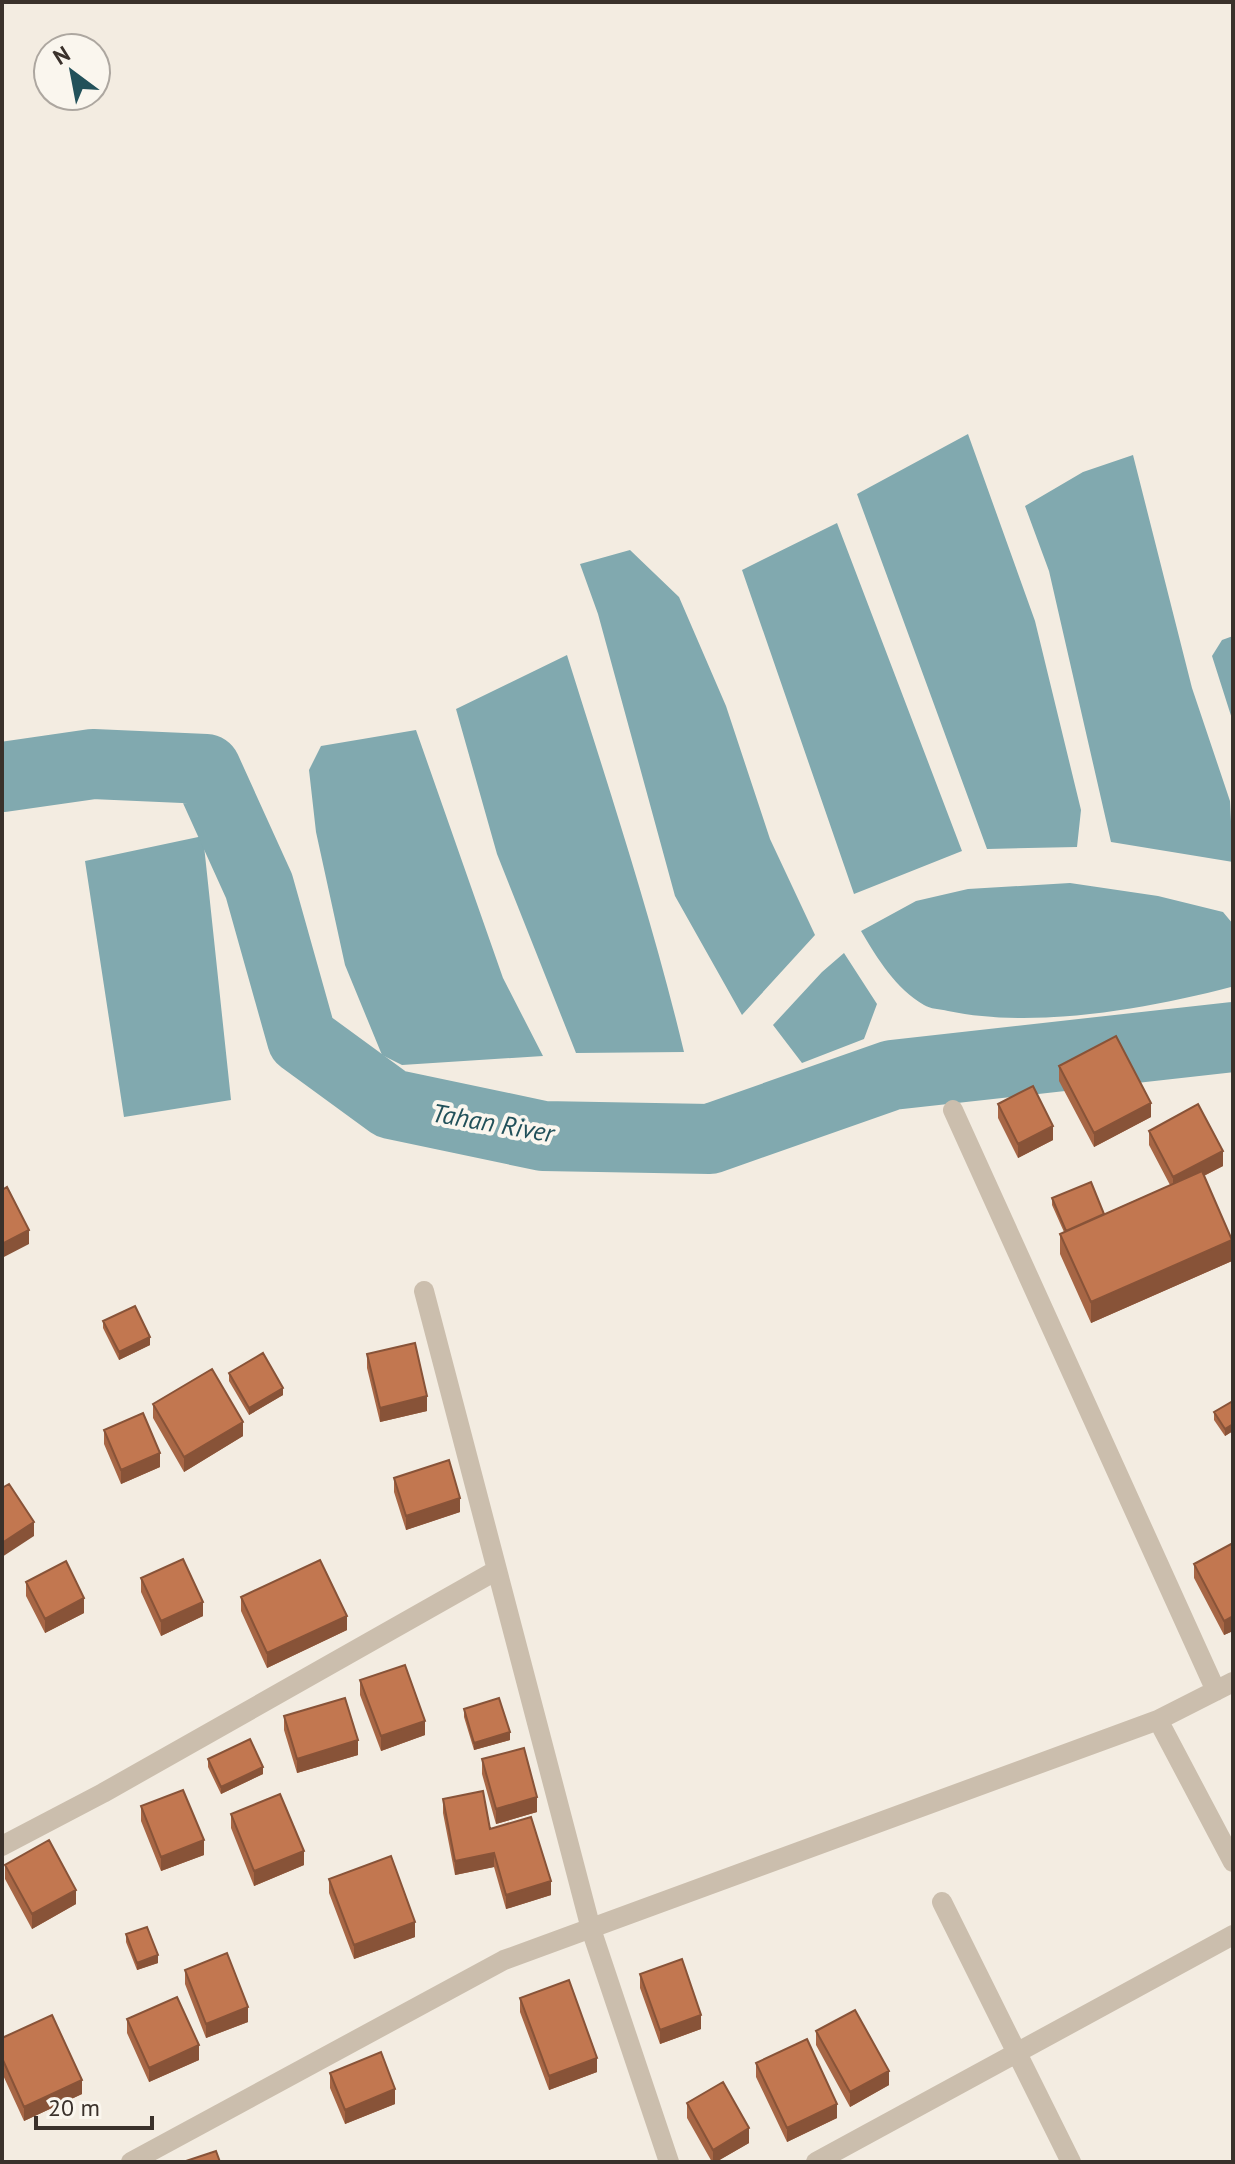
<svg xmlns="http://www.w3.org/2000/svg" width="1235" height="2164" font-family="'PT Sans',sans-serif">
	<rect width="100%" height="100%" fill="#f3ece1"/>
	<path fill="#81a9af" d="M968 434 1035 621 1081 810 1077 847 987 849 857 494Z
		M1133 455 1192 688 1230 801 1233 862 1111 842 1049 571 1025 506 1083 472Z
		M837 523 962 851 854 894 742 570Z
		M630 550 679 597 726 706 770 839 815 935 742 1015 675 896 598 614 580 564Z
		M1233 636V722L1212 656 1222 640Z
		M567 655C608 786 652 918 684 1052L576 1053 497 854 456 709Z
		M416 730 503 978 543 1056 402 1065 382 1055 345 965 316 832 309 770 321 746Z
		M203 836 231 1100 124 1117 85 861Z
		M1070 883 1158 896 1223 912 1233 924 1231 987C1147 1009 1034 1029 948 1011 940 1009 930 1009 924 1005 896 989 877 958 861 931L916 901 968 889Z
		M844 953 877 1004 864 1039 802 1063 773 1025 822 972Z"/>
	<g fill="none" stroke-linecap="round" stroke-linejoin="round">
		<path stroke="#81a9af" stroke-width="70" d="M2 777 93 764 206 769 259 886 302 1039 391 1104 543 1136 710 1139 892 1075 1233 1037"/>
		<path stroke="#cbbead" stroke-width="20" d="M953 1110 1216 1691
			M424 1291 591 1929 669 2162
			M1158 1720 1233 1862
			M2 1846 103 1793 497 1570
			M942 1902 1071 2162
			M131 2162 504 1960 1158 1720 1233 1682
			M816 2162 1233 1935"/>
	</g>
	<path fill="#a76645" d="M1059 1066 1151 1117 1094 1147 1059 1081Z
		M998 1104 1053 1140 1018 1158 998 1118Z
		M1149 1131 1223 1166 1204 1176 1232 1261 1091 1323 1060 1254V1234L1064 1232 1052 1205V1198L1104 1214 1170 1185 1149 1145Z
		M103 1321 150 1345 119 1360 103 1328Z
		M367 1354 427 1411 380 1422 367 1368Z
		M229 1373 283 1395 249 1415 229 1381Z
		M1233 1401V1431L1225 1436 1214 1420V1412Z
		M153 1404 243 1436 184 1472 153 1418Z
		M104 1430 160 1467 121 1484 104 1444Z
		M394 1478 460 1512 406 1530 394 1492Z
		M1233 1543V1631L1224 1635 1194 1578V1564Z
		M141 1578 203 1616 161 1636 141 1592Z
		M26 1582 84 1613 45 1633 26 1596Z
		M241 1597 347 1630 267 1668 241 1611Z
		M360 1680 425 1735 381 1751 360 1695Z
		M464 1709 510 1740 474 1750 464 1717Z
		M284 1716 358 1755 297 1773 284 1730Z
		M208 1759 263 1774 221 1794 208 1767Z
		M482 1759 537 1812 496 1824 482 1774Z
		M443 1799 490 1829 551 1895 506 1909 494 1867 455 1875 443 1813Z
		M141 1806 204 1855 161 1871 141 1821Z
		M231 1814 304 1865 254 1886 231 1828Z
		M5 1865 76 1904 32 1929 5 1879Z
		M329 1879 415 1937 354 1959 329 1893Z
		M126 1934 158 1963 137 1970 126 1942Z
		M185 1970 248 2022 206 2038 185 1984Z
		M640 1974 701 2029 660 2044 640 1988Z
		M520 1998 597 2072 549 2090 520 2012Z
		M127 2019 199 2060 149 2082 127 2033Z
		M816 2031 889 2085 850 2107 816 2045Z
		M2 2038 82 2094 24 2121 2 2073Z
		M756 2063 837 2118 787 2142 756 2077Z
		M330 2073 395 2104 345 2124 330 2088Z
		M687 2103 749 2143 716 2162H712L687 2118Z"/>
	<path fill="#885338" d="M1151 1103V1117L1094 1147V1133Z
		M1053 1126V1140L1018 1158V1144Z
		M1223 1151V1166L1173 1191V1177Z
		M29 1230V1244L2 1258V1244Z
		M1232 1240V1261L1091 1323V1302Z
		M150 1337V1345L119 1360V1352Z
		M283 1388V1395L249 1415V1408Z
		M427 1396V1411L380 1422V1408Z
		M243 1422V1436L184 1472V1457Z
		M1233 1424V1431L1225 1436V1429Z
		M160 1453V1467L121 1484V1470Z
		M460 1498V1512L406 1530V1516Z
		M34 1522V1536L2 1557V1543Z
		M84 1598V1613L45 1633V1619Z
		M203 1602V1616L161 1636V1621Z
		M347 1616V1630L267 1668V1653Z
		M1233 1616V1631L1224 1635V1621Z
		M425 1721V1735L381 1751V1736Z
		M510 1732V1740L474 1750V1743Z
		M358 1740V1755L297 1773V1759Z
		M263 1767V1774L221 1794V1787Z
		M537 1797V1812L496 1824V1809Z
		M204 1840V1855L161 1871V1857Z
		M304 1851V1865L254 1886V1871Z
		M494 1853V1867L455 1875V1861Z
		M551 1881V1895L506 1909V1895Z
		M76 1890V1904L32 1929V1914Z
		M415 1922V1937L354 1959V1945Z
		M158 1955V1963L137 1970V1963Z
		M248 2007V2022L206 2038V2024Z
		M701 2015V2029L660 2044V2030Z
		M199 2045V2060L149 2082V2068Z
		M597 2058V2072L549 2090V2076Z
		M889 2071V2085L850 2107V2092Z
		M82 2080V2094L24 2121V2107Z
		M395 2089V2104L345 2124V2110Z
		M837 2104V2118L787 2142V2128Z
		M749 2128V2143L716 2162H713V2150Z"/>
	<path fill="#c27750" stroke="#885338" stroke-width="2" d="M1116 1036 1151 1103 1094 1133 1059 1066Z
		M1033 1086 1053 1126 1018 1144 998 1104Z
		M1198 1104 1223 1151 1173 1177 1149 1131Z
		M1202 1171 1232 1240 1091 1302 1060 1234Z
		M1091 1182 1104 1214 1066 1231 1052 1198Z
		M7 1187 29 1230 2 1244V1190Z
		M135 1306 150 1337 119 1352 103 1321Z
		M415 1343 427 1396 380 1408 367 1354Z
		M263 1353 283 1388 249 1408 229 1373Z
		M212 1369 243 1422 184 1457 153 1404Z
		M1233 1401V1424L1225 1429 1214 1412Z
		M143 1413 160 1453 121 1470 104 1430Z
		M449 1460 460 1498 406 1516 394 1478Z
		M9 1484 34 1522 2 1543V1488Z
		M1233 1543V1616L1224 1621 1194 1564Z
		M183 1559 203 1602 161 1621 141 1578Z
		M320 1560 347 1616 267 1653 241 1597Z
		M66 1561 84 1598 45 1619 26 1582Z
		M405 1665 425 1721 381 1736 360 1680Z
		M345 1698 358 1740 297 1759 284 1716Z
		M499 1698 510 1732 474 1743 464 1709Z
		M250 1739 263 1767 221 1787 208 1759Z
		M524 1748 537 1797 496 1809 482 1759Z
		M183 1790 204 1840 161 1857 141 1806Z
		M483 1791 490 1829 531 1817 551 1881 506 1895 494 1853 455 1861 443 1799Z
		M280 1794 304 1851 254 1871 231 1814Z
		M49 1840 76 1890 32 1914 5 1865Z
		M391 1856 415 1922 354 1945 329 1879Z
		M147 1927 158 1955 137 1963 126 1934Z
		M227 1953 248 2007 206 2024 185 1970Z
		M682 1959 701 2015 660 2030 640 1974Z
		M569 1980 597 2058 549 2076 520 1998Z
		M177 1997 199 2045 149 2068 127 2019Z
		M855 2010 889 2071 850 2092 816 2031Z
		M52 2015 82 2080 24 2107 2 2058V2038Z
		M807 2039 837 2104 787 2128 756 2063Z
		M381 2052 395 2089 345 2110 330 2073Z
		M723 2082 749 2128 713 2150 687 2103Z
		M216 2151 220 2162H183Z"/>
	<g text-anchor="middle" stroke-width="8" stroke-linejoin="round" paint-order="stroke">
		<g font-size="26" font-style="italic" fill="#22515a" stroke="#faf6ee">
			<text transform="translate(493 1123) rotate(10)" y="9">Tahan River</text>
		</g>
	</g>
	<rect width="1235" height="2164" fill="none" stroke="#3a312b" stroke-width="8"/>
	<g transform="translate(72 72) rotate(328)"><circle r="38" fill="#faf6ee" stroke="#ada7a0" stroke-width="2"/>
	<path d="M0-6L14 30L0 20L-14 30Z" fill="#22515a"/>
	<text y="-12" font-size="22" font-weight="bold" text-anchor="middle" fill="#3a312b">N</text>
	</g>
	<path d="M36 2116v12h116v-12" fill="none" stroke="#3a312b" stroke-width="4"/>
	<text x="48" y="2116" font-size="24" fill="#3a312b" stroke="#faf6ee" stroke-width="6" paint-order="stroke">20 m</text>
</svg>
